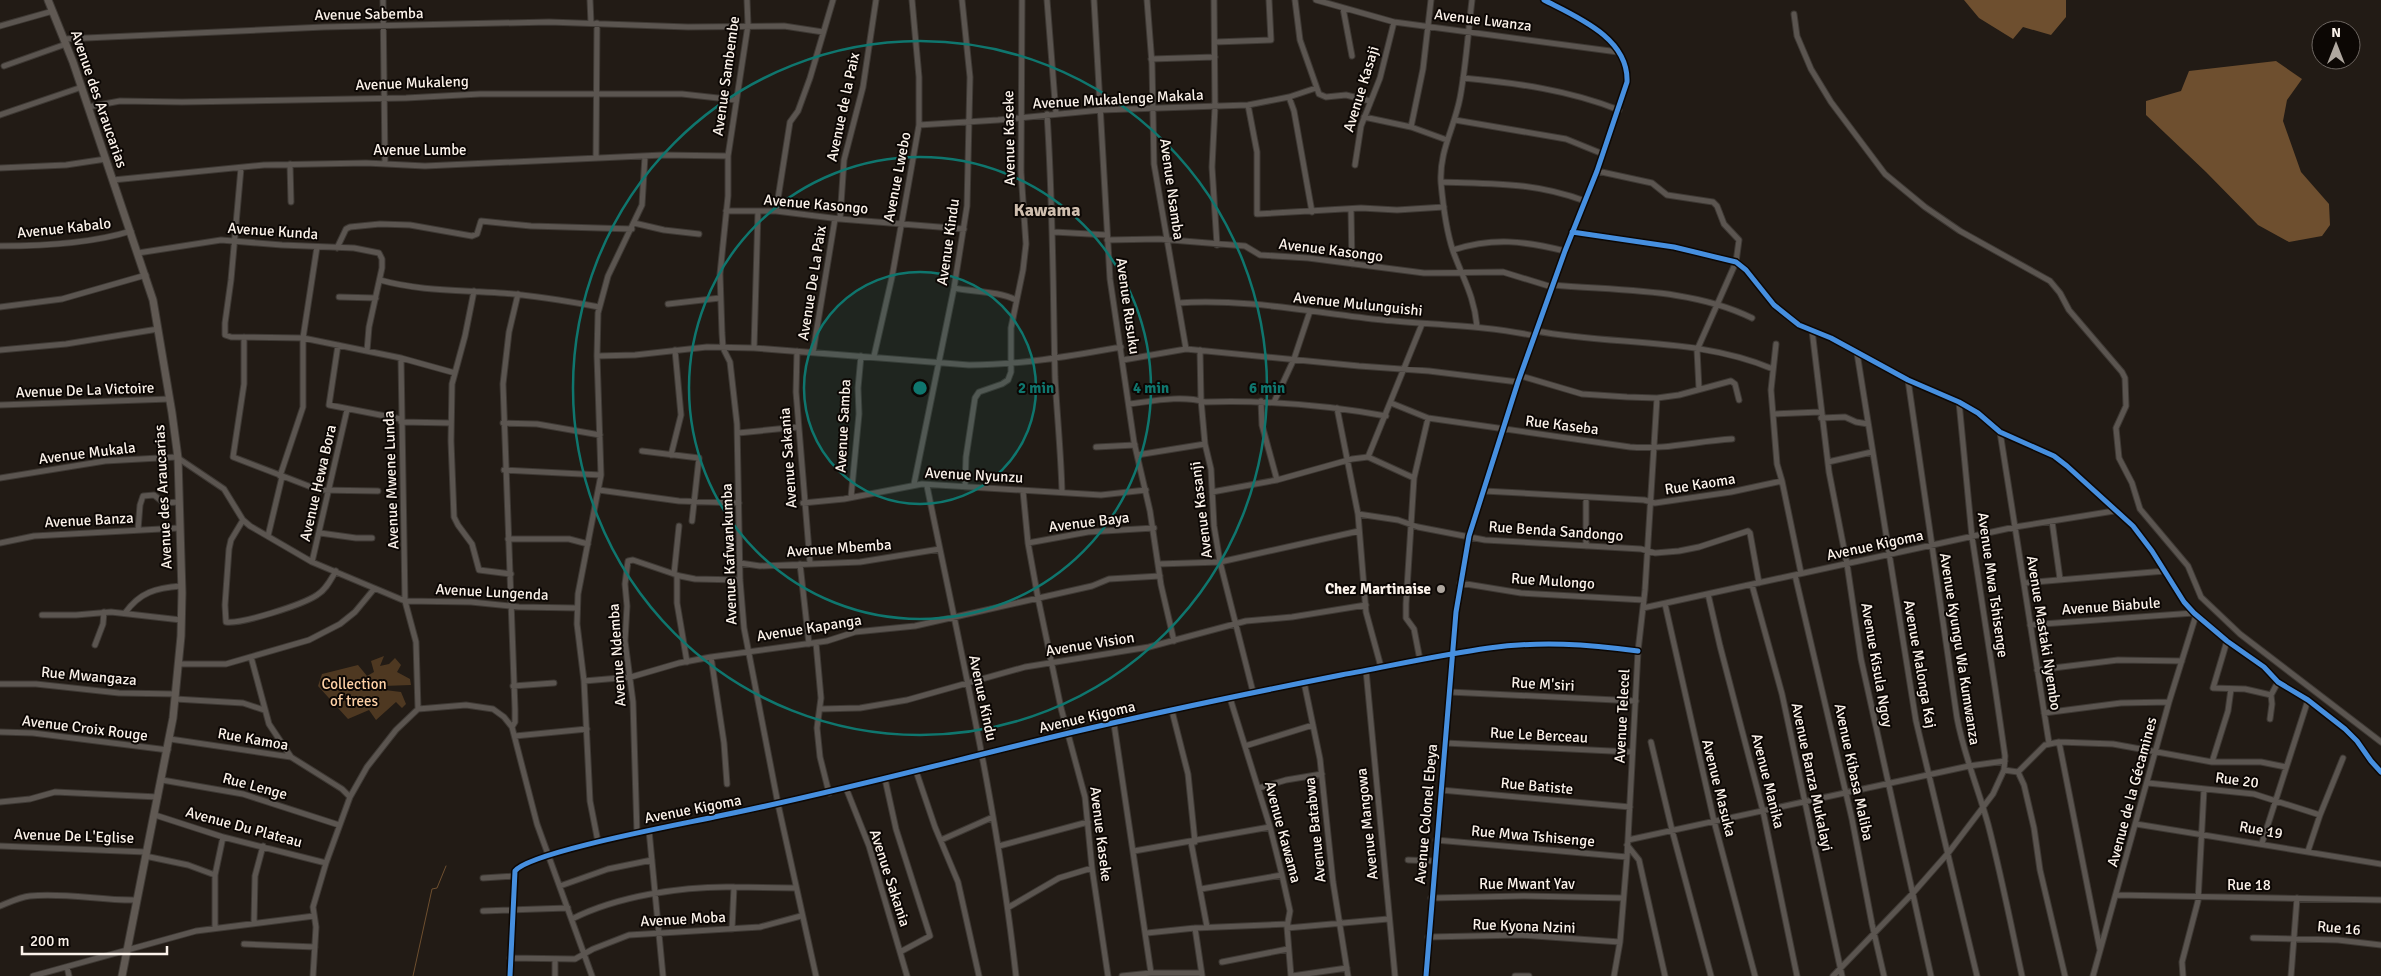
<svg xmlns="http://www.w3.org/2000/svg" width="2381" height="976" font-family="Signika,sans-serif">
	<rect width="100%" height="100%" fill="#221b15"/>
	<path fill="#4e3821" d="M384 656 380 666 389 664 395 658 401 665 397 672 410 679 411 685 383 686 385 690 401 692 406 704 402 708 396 702 376 720 369 710 348 719 318 686 322 674 358 665 367 676 374 672 371 661Z"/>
	<path fill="#6e4f2f" d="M1964 0H2066V17L2051 35 2023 27 2013 39 1979 18Z
		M2276 61 2302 79 2287 100 2283 121 2301 172 2329 204 2330 225 2322 236 2289 242 2258 225 2206 172 2146 115V101L2181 91 2189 71Z"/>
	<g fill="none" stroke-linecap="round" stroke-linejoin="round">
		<path stroke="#6e4f2f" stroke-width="1" d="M413 976 432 889 437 888 446 866"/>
		<defs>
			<path id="street" d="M383 0 385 163
				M590 0 591 23
				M747 0 748 25 728 156V196L720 274 722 333 723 348 730 362 737 424 740 580 744 628 778 804 816 976
				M1047 0 1056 114
				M1094 0 1110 279 1134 442 1150 511 1161 585 1174 641
				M1147 0 1152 64 1154 164 1186 349
				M1214 0 1215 107 1212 167 1217 245
				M1295 0 1300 40 1319 94 1326 97 1346 95 1370 101
				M1316 0 1394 22 1618 52
				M1472 0C1468 33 1466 66 1460 98 1454 129 1439 151 1441 183 1443 205 1446 230 1453 251 1463 279 1474 295 1477 326
				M1343 8 1352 56
				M1794 14 1797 36 1811 69 1831 102 1885 174 1925 207 1960 231 2050 281 2060 293 2069 310 2122 372 2125 378 2126 406 2116 428 2119 458 2132 483 2140 509 2188 566 2201 597 2240 634 2381 742
				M0 26 53 11
				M64 39 324 27 549 22 688 27 784 26 823 32
				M1215 42 1271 40 1269 0
				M1151 59 1215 57
				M4 66 66 44
				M1463 78C1516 83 1569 90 1619 110
				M1289 97 1294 111 1312 212
				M1248 105 1257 152V214L1361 208 1397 210 1444 207
				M88 107 120 101 182 102 406 98 480 94H682L736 100
				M1047 114C1053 202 1053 289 1055 377 1057 415 1061 453 1062 492
				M0 115 82 87
				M1364 117 1411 127 1447 140
				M1455 120 1566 139 1603 154
				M919 125 998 120 1101 110 1248 105 1289 97 1316 88
				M1411 127 1423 69 1431 0
				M596 157 597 23
				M290 164 291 202
				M1355 165 1361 126 1380 78 1394 22
				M0 168 66 165 106 159
				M241 168 231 280 225 323V335L231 337 303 338 401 358 455 373
				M1597 171 1652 183 1667 195 1713 202 1717 206 1724 224 1739 240 1736 262 1697 350 1699 389
				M113 180 264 165 366 163 425 166 663 155 728 156
				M1441 182C1494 184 1534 182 1585 201
				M1351 209 1352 264
				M726 211H776L840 219 964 229
				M776 211 790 122 798 111 810 78 833 0
				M840 219 844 160 863 87 876 0
				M634 223 664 230 699 234
				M1054 232 1107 235
				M1572 232 1674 247 1736 262 1746 270 1774 305 1799 325 1831 338 1908 380 1959 402 1978 413 2000 432 2054 456 2067 466 2133 526 2152 551 2184 602 2194 613 2227 641 2264 667 2278 682 2308 700 2345 729 2357 741 2371 761 2381 772
				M1107 240 1159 239 1245 246 1260 255 1308 258 1424 273 1503 272 1552 287
				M0 246C42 246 90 244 131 231
				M337 248 346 229 350 227 380 224 410 225 472 236 477 234 481 221 531 226 632 229
				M1453 250C1494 237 1524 241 1565 251
				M138 253 221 240 282 245 354 248 379 253 382 259V268L369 327 367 351
				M380 280C419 291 460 290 500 293 533 295 566 301 599 307
				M1553 285C1619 291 1691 288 1752 318
				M954 288C974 292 998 291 1016 300
				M474 291 465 336 452 384 451 441 454 517 458 525 472 544 479 570 511 574
				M339 297 376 298
				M1178 303C1245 298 1316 313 1383 320 1434 325 1485 325 1535 336
				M668 304 720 298
				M0 307 62 299 146 275
				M1812 330 1829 472 1847 564 1861 659 1931 976
				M1536 331C1615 346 1698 337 1773 369
				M244 337V384L233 457 319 490 378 491
				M338 345 329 405 401 419
				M754 348 758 211
				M0 350 66 344 158 329
				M1200 350 1201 400 1205 444 1211 469 1214 526 1220 562 1253 692
				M797 351 796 392 810 563
				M813 352 835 219
				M1857 353 1916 721 1977 976
				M597 356 635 355 707 347 754 348 969 365C1021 365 1070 356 1121 347
				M874 356 892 277 919 125V77L912 0
				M401 358 405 601 471 602 519 607 577 608
				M1123 360 1186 349 1359 366 1429 371 1518 382
				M1521 376 1582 394 1627 397 1657 398 1679 395 1731 381 1735 384 1739 400
				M1908 380 1957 718C1964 755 1978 788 1988 824 2001 874 2011 925 2022 976
				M1261 401 1262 425 1277 480
				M1274 402 1294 359 1310 311
				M1391 403 1428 418 1630 447C1665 450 1697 441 1732 439
				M1129 404C1153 401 1182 395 1205 402 1266 400 1325 405 1386 416
				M0 405 170 399
				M1337 408 1358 514 1366 612 1381 667
				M1774 414 1820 412
				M1821 418 1845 417 1856 422 1868 424
				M401 422 451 423
				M503 423 537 424 600 435
				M2000 432 2049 743
				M738 433 798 427
				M1096 447 1135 445
				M642 451 699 458 692 521
				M671 455 681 415 675 350
				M1137 455 1205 444
				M1368 457 1422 324
				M178 458 224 489 243 520 250 526 312 562 405 601 416 642 418 709
				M1828 462 1872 452
				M504 470 601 475
				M280 476 303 407V338L317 247
				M0 478 105 461 177 457
				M1782 481 1801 573
				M914 484 954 288 967 206 970 77 962 0
				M927 486C960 649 998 811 1016 976
				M965 487 966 457 975 398 979 392 1002 384 1008 380 1011 372V328L1023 270 1026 244 1021 172 1022 0
				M599 490 679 501 739 503
				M1023 491 1028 543 1038 598 1061 708 1085 797 1092 868 1108 976
				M1484 491 1644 500 1655 503 1731 492 1782 481 1777 464 1771 390 1776 344
				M1212 492 1277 480 1352 459 1368 457 1414 478
				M851 497 859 414 858 388 861 356
				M803 503 844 499 922 484 1101 495 1146 490
				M1358 514 1398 520 1418 527 1485 540 1641 549 1655 553 1679 551 1699 547 1748 531 1750 533 1759 583
				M243 520 231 540 229 549 225 605 226 622C242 624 302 605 317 595 326 590 331 579 336 571
				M2052 521 2060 579
				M138 530 140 505 143 496 154 495 164 503 179 502
				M320 533 356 538H372
				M268 536 282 477
				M508 539H569L588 544
				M0 543 34 536 179 528
				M1028 543 1088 532 1154 528
				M1586 546V497
				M312 562 347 410
				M740 563 760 566 860 562 940 549
				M800 564 809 644
				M1158 564 1220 562 1359 531
				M674 574 679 526
				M677 575V603L687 662
				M1795 575 1852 819 1872 924 1884 976
				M1460 583 1521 593 1644 600
				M2024 583 2165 571
				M1752 585 1782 694 1842 976
				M1708 594 1720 646 1763 811 1797 976
				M1665 604 1714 821 1755 976
				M1643 608 2015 527 2114 511
				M125 613C140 592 156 588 181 586
				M42 615H76L111 612 181 620
				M2030 625 2194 613
				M2227 641 2213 688 2245 689 2271 695 2278 682
				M816 643 821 698 817 728 820 757 829 793
				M95 645 103 624 104 612
				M251 657 269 724 291 757
				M711 657 724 743 727 784
				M1420 660 1414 629 1406 618V604L1414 478 1428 418
				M179 664H226L309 640 340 624 355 612 374 589
				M1366 670 1395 976
				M2037 670 2118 660 2182 661
				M584 681 631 677 679 663 711 657 827 641 855 632 915 626 1092 586 1109 579 1160 576
				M1304 682 1320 759 1333 882 1348 976
				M0 684H36L119 693 176 694
				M513 686 554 683
				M1449 692 1636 701
				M1230 698 1270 827 1282 875 1290 911 1287 927 1291 976
				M175 699 243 703 264 710
				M820 709 860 708 907 700 1025 667 1149 647 1246 621 1292 617 1366 605
				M1172 711 1188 774 1195 842
				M2044 713 2121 703 2169 702
				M2270 719 2272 704 2271 695
				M1114 724 1151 973
				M512 727 515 722V709L503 384 509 332 518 294
				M0 732 33 733 168 750
				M515 736 587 729
				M170 739 291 757 342 789 350 797
				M1651 742 1672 830 1711 976
				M2059 742 2100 950
				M1445 743 1632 752
				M1245 746 1313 725
				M2212 762 2228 711 2231 689
				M2004 770 2018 772 2024 785 2034 828 2040 870 2065 976
				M916 771 935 827 958 882 979 976
				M2018 772 2045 745 2059 742 2113 744 2212 762H2261L2286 767
				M885 779 896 829 930 936 900 952
				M162 780 243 794 339 825
				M2148 783 2254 794 2320 815
				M846 788 869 846 907 976
				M1259 788 1286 780 1322 774
				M1441 790 1630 807
				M0 802 30 799 55 792 158 797
				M155 815 223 837 326 863
				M2136 824 2381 864
				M649 830 663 976
				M637 833 633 702 625 641 627 606 625 584 628 561 633 560 680 576 695 579 740 580
				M941 840 993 817
				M1436 840 1627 857
				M1628 840 1969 766 2005 761
				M598 842 590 801 584 681 577 624 578 594 601 475 597 356 598 313 608 276 642 205 645 156
				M1191 842 1207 927
				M2262 843 2308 700
				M1627 845 1639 860 1665 976
				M0 846 146 852
				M999 846 1088 822
				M1134 851 1270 827
				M2308 851 2320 815 2343 758
				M145 856 188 865 215 875
				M1408 860 1434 861
				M483 878 514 876
				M560 886 608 869 652 860
				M1201 889 1282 875
				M2116 895 2381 900
				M1431 898 1523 896 1623 898
				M0 906C10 902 20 897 30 896 64 892 102 901 137 900
				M1009 907 1059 878 1092 868
				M483 911 568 908
				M572 919C617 896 683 886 734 887
				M254 922 255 876 263 846
				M215 927V875L223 837
				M1195 928 1202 975
				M1287 928 1388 919
				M732 929 734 887 795 888
				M1147 933 1195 928 1288 924
				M1428 937 1520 935 1620 942
				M2253 938 2338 940 2381 945
				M244 944 315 947
				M510 958 575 959 593 949 629 935 760 927 801 916
				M1222 962 1288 949
				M67 967 69 976
				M33 976 196 931 314 916
				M313 976 316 927 313 907 326 863 350 797 367 767 396 730 418 709 466 705 493 709 504 717 512 727 537 824 592 976
				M510 976 515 871C529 852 682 824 714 817 834 793 951 761 1069 733 1159 712 1250 693 1341 675 1390 666 1439 655 1489 648 1540 641 1587 644 1638 651
				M555 976V959
				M1122 976 1151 973H1201
				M1292 976 1347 968
				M1426 976 1456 612 1469 536 1518 382 1565 251 1597 171 1627 82C1629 38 1577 17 1544 0
				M1515 976H1529
				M1614 976 1620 942 1627 857 1638 651 1645 590 1657 398
				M1833 976 1913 893 1949 852 1993 794 2004 770 2005 756 1995 687 1972 537 1959 402
				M2093 976 2169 702 2196 615
				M2183 976 2182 962 2198 901 2204 789
				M2291 976 2297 898"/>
			<path id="secondary" d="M48 0 73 62 153 300 172 413 178 458 182 593 181 636 173 718 122 976"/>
		</defs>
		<use href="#street" stroke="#3e3934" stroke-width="7"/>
		<use href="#secondary" stroke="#3e3934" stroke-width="9"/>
		<use href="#street" stroke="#5b5550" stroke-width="5"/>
		<use href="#secondary" stroke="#605953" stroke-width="7"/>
		<defs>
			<path id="cycleway" d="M1572 232 1674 247 1736 262 1746 270 1774 305 1799 325 1831 338 1908 380 1959 402 1978 413 2000 432 2054 456 2067 466 2133 526 2152 551 2184 602 2194 613 2227 641 2264 667 2278 682 2308 700 2345 729 2357 741 2371 761 2381 772
				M510 976 515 871C529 852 682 824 714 817 834 793 951 761 1069 733 1159 712 1250 693 1341 675 1390 666 1439 655 1489 648 1540 641 1587 644 1638 651
				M1426 976 1456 612 1469 536 1518 382 1565 251 1597 171 1627 82C1629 38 1577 17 1544 0"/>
		</defs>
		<use href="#cycleway" stroke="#0c0704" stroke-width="8"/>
		<use href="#cycleway" stroke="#468fdf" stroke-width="5"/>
	</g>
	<circle cx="920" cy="388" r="116" fill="#0f766e" fill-opacity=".12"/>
	<g fill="none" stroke="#0f766e" stroke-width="2.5">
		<circle cx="920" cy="388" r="116"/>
		<circle cx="920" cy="388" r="231"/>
		<circle cx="920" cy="388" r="347"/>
	</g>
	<circle fill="#afa79f" stroke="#0c0704" stroke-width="2" cx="1441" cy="589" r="5"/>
	<g text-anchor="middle" stroke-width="4" stroke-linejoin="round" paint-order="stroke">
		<g font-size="15" fill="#fbf2ea" stroke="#0c0704">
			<text transform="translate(369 14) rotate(-1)" y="5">Avenue Sabemba</text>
			<text transform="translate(1483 20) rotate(7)" y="5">Avenue Lwanza</text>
			<text transform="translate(726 76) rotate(-82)" y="5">Avenue Sambembe</text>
			<text transform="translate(412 83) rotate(-2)" y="5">Avenue Mukaleng</text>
			<text transform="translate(1361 89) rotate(-73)" y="5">Avenue Kasaji</text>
			<text transform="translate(99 99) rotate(71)" y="5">Avenue des Araucarias</text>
			<text transform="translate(1118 99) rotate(-3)" y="5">Avenue Mukalenge Makala</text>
			<text transform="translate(843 107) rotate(-78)" y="5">Avenue de la Paix</text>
			<text transform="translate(1009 138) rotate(-91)" y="5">Avenue Kaseke</text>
			<text x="420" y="155">Avenue Lumbe</text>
			<text transform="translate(897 177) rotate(-79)" y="5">Avenue Lwebo</text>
			<text transform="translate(1172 189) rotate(82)" y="5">Avenue Nsamba</text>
			<text transform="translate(816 204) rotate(5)" y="5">Avenue Kasongo</text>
			<text transform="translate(64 228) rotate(-6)" y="5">Avenue Kabalo</text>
			<text transform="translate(273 231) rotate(4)" y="5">Avenue Kunda</text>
			<text transform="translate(948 242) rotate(-82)" y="5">Avenue Kindu</text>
			<text transform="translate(1331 250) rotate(7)" y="5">Avenue Kasongo</text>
			<text transform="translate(812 283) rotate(-81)" y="5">Avenue De La Paix</text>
			<text transform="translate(1358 304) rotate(6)" y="5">Avenue Mulunguishi</text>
			<text transform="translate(1128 306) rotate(82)" y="5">Avenue Rusuku</text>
			<text transform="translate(85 390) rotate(-2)" y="5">Avenue De La Victoire</text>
			<text transform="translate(1562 425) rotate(7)" y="5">Rue Kaseba</text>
			<text transform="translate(843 426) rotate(-87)" y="5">Avenue Samba</text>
			<text transform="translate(87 453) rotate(-7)" y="5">Avenue Mukala</text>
			<text transform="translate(788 458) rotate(-94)" y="5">Avenue Sakania</text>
			<text transform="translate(974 475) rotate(3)" y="5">Avenue Nyunzu</text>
			<text transform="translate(391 480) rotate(-92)" y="5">Avenue Mwene Lunda</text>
			<text transform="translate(318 483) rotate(-77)" y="5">Avenue Hewa Bora</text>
			<text transform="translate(1700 484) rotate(-9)" y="5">Rue Kaoma</text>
			<text transform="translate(163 497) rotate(-93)" y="5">Avenue des Araucarias</text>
			<text transform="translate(1201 510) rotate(-97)" y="5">Avenue Kasanji</text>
			<text transform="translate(89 520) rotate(-3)" y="5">Avenue Banza</text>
			<text transform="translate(1089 522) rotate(-7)" y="5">Avenue Baya</text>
			<text transform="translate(1556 531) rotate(4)" y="5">Rue Benda Sandongo</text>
			<text transform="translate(1875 545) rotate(-12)" y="5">Avenue Kigoma</text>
			<text transform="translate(839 548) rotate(-4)" y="5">Avenue Mbemba</text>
			<text transform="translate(729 554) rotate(-92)" y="5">Avenue Kafwankumba</text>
			<text transform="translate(1553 581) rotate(4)" y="5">Rue Mulongo</text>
			<text transform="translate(1993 585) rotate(82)" y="5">Avenue Mwa Tshisenge</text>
			<text transform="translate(492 592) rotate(3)" y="5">Avenue Lungenda</text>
			<text transform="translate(2111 606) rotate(-4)" y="5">Avenue Biabule</text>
			<text transform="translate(809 628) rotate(-9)" y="5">Avenue Kapanga</text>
			<text transform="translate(2044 633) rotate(81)" y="5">Avenue Mastaki Nyembo</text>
			<text transform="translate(1090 644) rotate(-9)" y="5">Avenue Vision</text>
			<text transform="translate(1960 649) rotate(81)" y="5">Avenue Kyungu Wa Kumwanza</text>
			<text transform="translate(617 655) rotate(-94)" y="5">Avenue Ndemba</text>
			<text transform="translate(1920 664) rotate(80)" y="5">Avenue Malonga Kaj</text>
			<text transform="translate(1877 665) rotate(80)" y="5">Avenue Kisula Ngoy</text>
			<text transform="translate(89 676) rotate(5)" y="5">Rue Mwangaza</text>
			<text transform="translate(1543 684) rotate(3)" y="5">Rue M'siri</text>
			<text transform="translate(983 698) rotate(78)" y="5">Avenue Kindu</text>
			<text transform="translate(1622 716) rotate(-87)" y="5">Avenue Telecel</text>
			<text transform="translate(1087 717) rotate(-13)" y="5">Avenue Kigoma</text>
			<text transform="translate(85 728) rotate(7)" y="5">Avenue Croix Rouge</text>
			<text transform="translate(1539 735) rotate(3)" y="5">Rue Le Berceau</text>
			<text transform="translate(253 739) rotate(10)" y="5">Rue Kamoa</text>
			<text transform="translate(1854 772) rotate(78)" y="5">Avenue Kibasa Maliba</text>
			<text transform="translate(1812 777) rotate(78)" y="5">Avenue Banza Mukalayi</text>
			<text transform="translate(2237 780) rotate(7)" y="5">Rue 20</text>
			<text transform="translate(1768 781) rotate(76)" y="5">Avenue Manika</text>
			<text transform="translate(255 786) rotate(15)" y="5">Rue Lenge</text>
			<text transform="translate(1537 786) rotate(5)" y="5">Rue Batiste</text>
			<text transform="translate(1719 788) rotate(76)" y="5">Avenue Masuka</text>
			<text transform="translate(2132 792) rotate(-75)" y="5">Avenue de la Gécamines</text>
			<text transform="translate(693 809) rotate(-11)" y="5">Avenue Kigoma</text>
			<text transform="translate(1426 814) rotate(-85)" y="5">Avenue Colonel Ebeya</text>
			<text transform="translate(1367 824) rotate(-96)" y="5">Avenue Mangowa</text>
			<text transform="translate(244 827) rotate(15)" y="5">Avenue Du Plateau</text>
			<text transform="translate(1315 830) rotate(-96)" y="5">Avenue Batabwa</text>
			<text transform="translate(2261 830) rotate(10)" y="5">Rue 19</text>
			<text transform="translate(1283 832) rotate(75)" y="5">Avenue Kawama</text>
			<text transform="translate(1101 834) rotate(83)" y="5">Avenue Kaseke</text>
			<text transform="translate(74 836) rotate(2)" y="5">Avenue De L'Eglise</text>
			<text transform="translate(1533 836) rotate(5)" y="5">Rue Mwa Tshisenge</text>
			<text transform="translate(890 878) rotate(72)" y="5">Avenue Sakania</text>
			<text x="1527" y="889">Rue Mwant Yav</text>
			<text x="2249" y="890">Rue 18</text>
			<text transform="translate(683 919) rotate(-3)" y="5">Avenue Moba</text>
			<text transform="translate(1524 926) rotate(2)" y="5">Rue Kyona Nzini</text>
			<text transform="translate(2339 928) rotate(5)" y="5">Rue 16</text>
		</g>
		<g font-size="15" font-weight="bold" fill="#fbf2ea" stroke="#0c0704" text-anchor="end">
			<text x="1431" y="594">Chez Martinaise</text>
		</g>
		<g font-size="15" fill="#fed1a6" stroke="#0c0704">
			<text x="354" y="689">Collection<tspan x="354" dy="17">of trees</tspan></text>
		</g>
		<g font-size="18" font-weight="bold" fill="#d0bfaf" stroke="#0c0704">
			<text x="1047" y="216">Kawama</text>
		</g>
	</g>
	<circle cx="920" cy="388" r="8" fill="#0f766e" stroke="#0c0704" stroke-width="2.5"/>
	<g font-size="15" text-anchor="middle" font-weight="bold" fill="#0f766e" stroke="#0c0704" stroke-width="4" stroke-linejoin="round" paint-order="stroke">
		<text x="1036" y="393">2 min</text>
		<text x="1151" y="393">4 min</text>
		<text x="1267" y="393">6 min</text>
	</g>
	<g transform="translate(2336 45)"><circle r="24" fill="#0c0704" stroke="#6c6560"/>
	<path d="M0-4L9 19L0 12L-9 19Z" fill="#afa79f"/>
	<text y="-8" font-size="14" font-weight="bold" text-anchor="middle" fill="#fbf2ea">N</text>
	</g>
	<path d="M22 946v8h145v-8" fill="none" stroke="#fbf2ea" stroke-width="2.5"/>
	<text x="30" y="946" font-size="15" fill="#fbf2ea" stroke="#0c0704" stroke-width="4" paint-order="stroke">200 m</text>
</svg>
